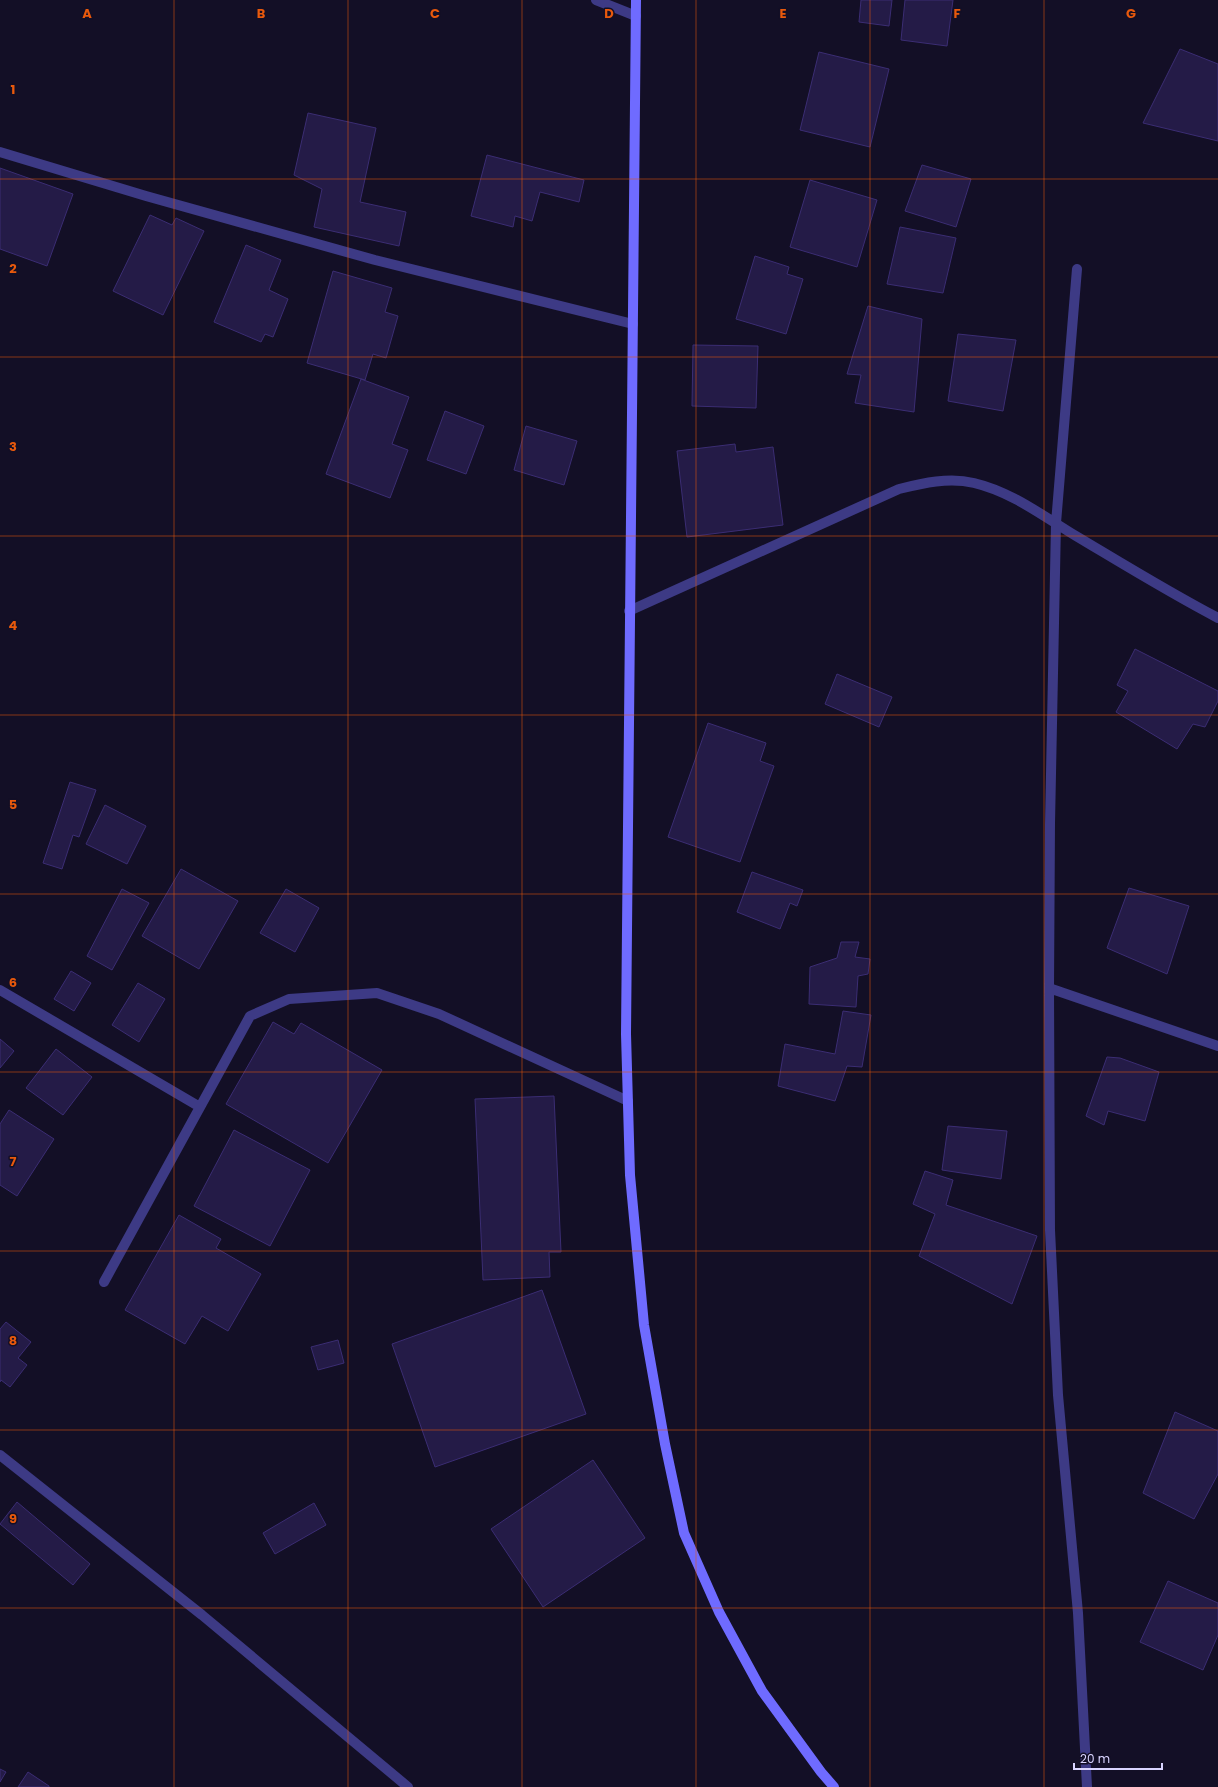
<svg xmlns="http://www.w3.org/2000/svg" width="1218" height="1787" font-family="Poppins,sans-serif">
	<rect width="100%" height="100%" fill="#130f26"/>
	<path fill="#241b47" stroke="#3b2d73" d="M861 0H892L889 26 859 22Z
		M905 0H953L947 46 901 40Z
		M1180 49 1218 64V141L1143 123Z
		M819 52 889 69 870 147 800 130Z
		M308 113 376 128 360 202 406 212 399 246 314 227 322 189 294 175Z
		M487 155 584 180 579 202 540 192 532 221 515 216 513 227 471 216Z
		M922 165 971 179 956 227 905 211Z
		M0 168 73 194 47 266 0 249Z
		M810 180 877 200 857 267 790 247Z
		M150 215 172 225 176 218 204 231 163 315 113 291Z
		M900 227 956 238 943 293 887 284Z
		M246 245 281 260 269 290 288 299 273 337 265 334 261 342 214 322Z
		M755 256 789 267 787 274 803 279 786 334 736 319Z
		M333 271 392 288 385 312 398 316 386 358 373 354 365 380 307 363Z
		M868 306 922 319 914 412 855 403 861 375 847 374Z
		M958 334 1016 340 1003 411 948 401Z
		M693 345 758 346 756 408 692 406Z
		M361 379 409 397 392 444 408 450 390 498 326 474Z
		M445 411 484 426 466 474 427 460Z
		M526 426 577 441 564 485 514 470Z
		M735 444 736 452 773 447 783 525 687 537 677 451Z
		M1135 649 1218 691V701L1205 727 1193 724 1177 749 1116 712 1128 691 1117 685Z
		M837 674 892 697 879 727 825 704Z
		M708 723 766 743 760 761 774 766 740 862 668 837Z
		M70 782 96 790 79 837 73 835 62 869 43 863Z
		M105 805 146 826 127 864 86 844Z
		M181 869 238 901 199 969 142 936Z
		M752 872 803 890 797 906 790 903 780 929 737 912Z
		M1129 888 1189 906 1167 974 1107 948Z
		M122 889 149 903 112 970 87 956Z
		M286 889 319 908 295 952 260 933Z
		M841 942H859L855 957 870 959 868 974 858 976 856 1007 809 1004 810 967 837 958Z
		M71 971 91 983 74 1011 54 999Z
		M138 983 165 999 139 1042 112 1025Z
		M843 1011 871 1015 862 1067 847 1066 835 1101 778 1086 785 1044 835 1054Z
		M273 1022 294 1034 301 1023 382 1070 328 1163 226 1104Z
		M0 1039 14 1051 0 1068Z
		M56 1049 92 1077 63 1115 26 1088Z
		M1107 1057 1120 1058 1159 1072 1145 1121 1108 1111 1104 1125 1086 1116Z
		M554 1096 561 1252H549L550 1277 483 1280 475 1099Z
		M9 1110 54 1139 17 1196 0 1185V1124Z
		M948 1126 1007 1131 1001 1179 942 1170Z
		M234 1130 310 1170 270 1246 194 1206Z
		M925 1171 953 1180 946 1205 1037 1236 1012 1304 919 1256 935 1214 913 1204Z
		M179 1215 221 1239 216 1248 261 1274 228 1331 202 1316 185 1344 125 1310Z
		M542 1290 586 1414 435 1467 392 1344Z
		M6 1322 31 1342 18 1358 27 1365 10 1387 1 1380 0 1382V1329Z
		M338 1340 344 1363 318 1370 311 1347Z
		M1175 1412 1218 1431V1474L1194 1519 1143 1493Z
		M593 1460 645 1538 543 1607 491 1529Z
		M17 1502 90 1564 73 1585 0 1524Z
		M314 1503 326 1525 275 1554 263 1533Z
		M1168 1581 1218 1603V1635L1203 1670 1140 1642Z
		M0 1769 6 1772 0 1782Z
		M28 1772 49 1786V1787H18Z"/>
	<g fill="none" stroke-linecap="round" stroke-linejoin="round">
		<path stroke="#3d3a85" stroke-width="10" d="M596 0 636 16
			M0 152 146 196 375 260 633 324
			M1077 269 1056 523 1050 824 1049 988 1050 1230 1058 1395 1078 1613 1087 1787
			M629 611 899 489C923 483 949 477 974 483 1012 492 1043 516 1076 536 1123 564 1170 593 1218 618
			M1049 988 1218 1046
			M0 990 200 1107
			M104 1282 250 1016 289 999 377 993 439 1014 628 1101
			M0 1455 202 1615 408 1787"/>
		<path stroke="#6f6bff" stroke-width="10" d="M636 0 626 1034 630 1175 644 1325 665 1444 684 1533 719 1612 762 1691 821 1772 834 1787"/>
	</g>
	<path fill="none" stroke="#e8590c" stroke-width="1" stroke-opacity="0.55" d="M174 0V1787M348 0V1787M522 0V1787M696 0V1787M870 0V1787M1044 0V1787M0 179H1218M0 357H1218M0 536H1218M0 715H1218M0 894H1218M0 1072H1218M0 1251H1218M0 1430H1218M0 1608H1218"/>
	<g font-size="13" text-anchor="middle" font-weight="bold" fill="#e8590c" stroke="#130f26" stroke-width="3" stroke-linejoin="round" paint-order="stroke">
		<text x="87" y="18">A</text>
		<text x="261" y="18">B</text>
		<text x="435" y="18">C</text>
		<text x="609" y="18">D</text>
		<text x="783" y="18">E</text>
		<text x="957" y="18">F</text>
		<text x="1131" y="18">G</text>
		<text x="13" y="94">1</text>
		<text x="13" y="273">2</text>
		<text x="13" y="451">3</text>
		<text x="13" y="630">4</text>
		<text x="13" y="809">5</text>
		<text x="13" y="987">6</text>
		<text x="13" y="1166">7</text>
		<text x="13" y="1345">8</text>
		<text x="13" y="1523">9</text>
	</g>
	<path d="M1074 1763v6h88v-6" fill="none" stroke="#d9d4ff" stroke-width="2"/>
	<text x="1080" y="1763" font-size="12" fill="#d9d4ff" stroke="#130f26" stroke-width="3" paint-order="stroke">20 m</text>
</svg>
